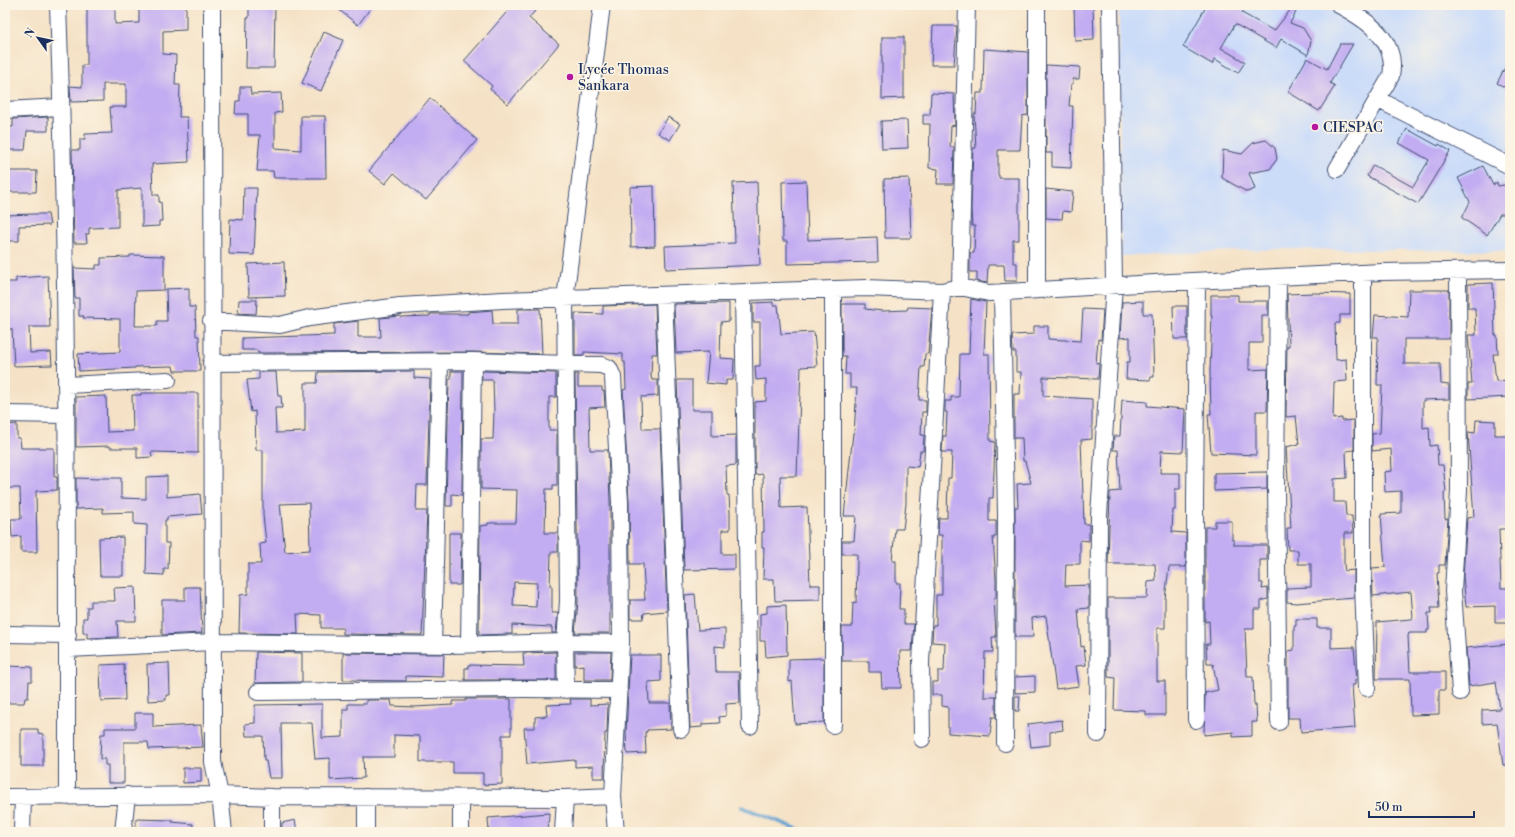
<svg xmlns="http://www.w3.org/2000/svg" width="1515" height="837" font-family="'Libre Bodoni',serif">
	<rect width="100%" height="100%" fill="#fcf5e5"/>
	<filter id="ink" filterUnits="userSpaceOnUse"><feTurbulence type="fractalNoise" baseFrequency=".025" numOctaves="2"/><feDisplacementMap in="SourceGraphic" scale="8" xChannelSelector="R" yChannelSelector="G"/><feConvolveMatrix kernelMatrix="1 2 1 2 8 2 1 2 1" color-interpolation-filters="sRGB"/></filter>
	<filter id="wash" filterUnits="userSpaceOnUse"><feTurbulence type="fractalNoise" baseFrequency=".012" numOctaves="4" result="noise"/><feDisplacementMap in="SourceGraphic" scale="16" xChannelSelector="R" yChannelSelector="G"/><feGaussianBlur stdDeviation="0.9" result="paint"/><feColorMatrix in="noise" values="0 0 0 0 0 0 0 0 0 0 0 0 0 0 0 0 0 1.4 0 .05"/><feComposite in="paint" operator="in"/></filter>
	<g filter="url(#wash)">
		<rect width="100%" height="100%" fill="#f5e2c6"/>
		<path fill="#cbdcf9" d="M1119 5H1510V251L1278 249 1121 256Z"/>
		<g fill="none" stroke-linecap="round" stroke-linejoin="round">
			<path stroke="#5ba0d0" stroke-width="4" d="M742 807 805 832"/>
		</g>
		<g id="blocks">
			<path fill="#c2acf2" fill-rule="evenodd" d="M186 5V30L163 31V54L176 55 175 85H180L179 117H187L189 162 152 164 153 195H159V202H161L162 221H159V226L142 227V188L118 190V227L89 228V234H86L87 243H74L72 150H80V139H85V134L112 133 110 107H126V84H103V101L71 102 70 86 82 87V65H87V8L115 7V24L139 23V6Z
				M249 5H275L274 68H246L247 18H249Z
				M333 5H373L358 25Z
				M513 5H540L529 18 559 44 508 104 490 89 492 86 464 61Z
				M1074 5H1093L1094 40 1075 41Z
				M1207 5H1246L1242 13 1274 31 1291 9 1296 12 1290 23 1303 28 1311 41 1308 55 1281 39 1276 48 1235 24 1221 48 1245 62 1238 73 1215 59 1212 64 1183 47Z
				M933 26H957L954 65H931Z
				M324 32 343 40 321 91 302 83Z
				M882 37H904V98L882 99Z
				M1340 44H1353L1330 83 1335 86 1319 111 1288 92 1307 58 1327 69Z
				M984 49 1028 52V115L1022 116 1020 150H998V175H999V178H1019V240H1013V263H1017V281H1005L1004 265H988L987 283 977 281V272H970V253H974L975 226H972L971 209 973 148H976L974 114H976L977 93H983Z
				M1510 58V90L1497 83Z
				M1046 65 1080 67 1079 79H1073V84H1071L1069 106H1073L1071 168 1052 167V153H1046Z
				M240 87H250L251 94 281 93 282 112 275 113V148L301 150V116H325L326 178H274L273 171H257L260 135H248V114H235L236 101H240Z
				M931 93 954 94 955 125 951 126 950 147H954L953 184H937L938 169 929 168 930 124H923V115H930Z
				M430 98 477 140 426 200 394 173 385 184 369 171Z
				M48 117V131H27L25 150H5V127H13V119Z
				M668 117 680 124 670 140 658 133Z
				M907 120 908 148 882 149 881 121Z
				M1407 129 1438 146 1439 144 1450 151 1418 204 1367 176 1373 165 1413 187 1429 160 1399 143Z
				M1266 140 1275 148 1277 159 1270 169 1249 173 1255 189 1247 192 1222 178 1223 150 1242 154 1253 143Z
				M1483 166 1493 185 1497 182 1498 186 1504 185 1510 188V214H1500L1487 235 1462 218 1470 202 1458 178Z
				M5 171H37L36 192H5Z
				M909 178 911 238H885L884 179Z
				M806 181 808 240 877 237 878 262 787 264V241H783L782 182Z
				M757 182 760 265 666 269 665 246 735 243 733 183Z
				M654 186 655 246 631 247 630 187Z
				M244 188H257L254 255 229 254 230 219 243 220Z
				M1046 189 1073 192 1071 212 1063 211 1062 219 1046 218Z
				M33 214H48L50 225 19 226V241H5V215Z
				M130 255 164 256V290L136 291 135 326H157V321H167L166 289 189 288V307H195L196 336H199L200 371H174L173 366 135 367V368L79 371 78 354 120 352V319L83 318 84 316H79V298H75L74 268 96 269V265H101V258L130 257Z
				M284 262 285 296 249 297 248 264Z
				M48 276 50 327H29L30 353 51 352 52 365 14 366 12 329H5V282H16V278Z
				M1493 283 1495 335H1497L1498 354H1493L1496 381 1510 380V397L1468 399V384H1472L1468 335H1476L1475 308H1468V284Z
				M1409 290H1449V339H1404V364H1440L1441 384 1449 385V399L1423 400V428L1429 427 1430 446 1437 445 1438 465H1443L1446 492H1444L1445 519 1448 518 1445 565H1439V573H1437L1439 608H1431L1432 613H1428L1429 630H1427V633H1409L1408 636 1410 672H1445V690H1439V714L1411 715 1410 679H1376L1377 622 1411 619 1413 618 1411 592 1373 596 1372 568 1385 567 1381 514 1401 513V491L1385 492 1384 472 1392 471 1391 449 1372 451V434L1380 433 1382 385H1377L1378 337H1373L1375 315 1408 317Z
				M1314 293 1350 294V315H1340V323H1335L1336 360 1346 359 1347 381 1334 382 1333 419 1342 418V421L1354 420V450L1346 451 1347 478 1334 479V502H1345L1346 516H1352L1353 533H1344V565L1345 571 1354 570V598L1296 603 1287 602V588L1311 587V564H1298V550H1288L1287 528H1291L1286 447 1299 444 1296 416 1286 417 1287 346H1289L1287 294Z
				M1211 295H1238V301H1268V315H1262V343H1249V370L1268 369 1267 411H1256V455L1211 453 1208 414H1211L1210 371 1212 316H1211Z
				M971 299 986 302 984 354H989L990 441 995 442 993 498H989V521H996V537H993L996 581V598H994L996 637H992L993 652H985L984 697H996V717H992L990 736 948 733V707L942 706V695H932V682H938V671H944L945 643 932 642 933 625H936V595H942V535H938L939 518H947L948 478H951L952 452H942L943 436H946L947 412H945V401H951V397H959L960 354H969Z
				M239 300H257L256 314 238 313Z
				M1143 301V314H1152L1154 377H1151L1150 380 1126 379 1127 362H1130V337L1120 338 1122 302Z
				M773 302V305H778L781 334 814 332 817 366 801 367 797 476H780L781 508 807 507 810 585H820V600L775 601 774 579H763L764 547H762V532H764L763 474 755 475V402L766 401V379L756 380 755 366H760V322H753V303Z
				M729 303V321L721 322 720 358 734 359 733 380H726V385L706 383 709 352 676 353 674 304Z
				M655 304 657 354H652L651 376 652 380H658V396L641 397 642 429H660L667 611 644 613 643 619H630V600H645L643 564H630L629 501 623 390 626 389 625 362H623V354L584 352V355H575V313L603 314V306Z
				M842 304H865V309L883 311 907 310 908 307 932 308 928 354H925L924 367H921L919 400H926V412H922L921 435H924L923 451H920L918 467 906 466V504L903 529H895L892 561H896V583H900L899 609H904V624H914L912 651H900L901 688H882L881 672H869V661H842V627H852L853 602 856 603 857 561V554H842V541H854L856 516H844L853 433H854L857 388H850V374H845L846 356H842Z
				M1173 306H1187V339H1174Z
				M518 309H540L542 354 473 352 258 353 257 350H242V338L334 335V324L358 321V337H381L380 318 400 316V317L430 316V314H468V312L492 310 493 324H518Z
				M1083 309 1103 310 1101 340 1098 339 1096 363 1099 364 1098 379 1043 377V396L1092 399V439L1081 440 1084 524H1089V541L1080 540V564H1066L1065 586 1089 585V608L1078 609 1081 647 1084 646 1086 665 1076 666 1079 686 1056 689 1046 616 1032 618 1033 637H1015V507H1018L1017 484 1031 483 1025 461H1023L1022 438H1014V394H1020L1021 372H1016V352H1013L1012 335 1034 334V326H1048V339L1081 341Z
				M414 371V378L430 379 427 485H417L416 511H427L422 635 343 634V628H321V615L297 614 298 634 239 633 240 595 248 594V564H261L260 544 266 543 263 515V450H256L255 411 251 412 247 380 259 379V372H276L278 396H281L282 408H275L276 433 305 432V383H317L318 372ZM309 503 310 550 285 552 280 504Z
				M451 371H463L462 495 452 494V506H446L449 379H451Z
				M482 371 556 373V397H549V430H557V485H553V489H546L545 533H558V552H551L550 586H552V613H558L556 633H552V627L512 625V634L479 635 480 526 488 525V523H516L517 490 481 489V439H493L494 411 493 380H482ZM514 582 537 583 536 607 513 606Z
				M575 374H578V387H602V391H604L605 407 589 408 590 450H608L610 502V633H575L578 601Z
				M677 380H692V410H712V436L736 435V465L726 466 727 495H729L730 513V530H722V554H735V569L684 570Z
				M141 393H198V453L151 452 152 457 137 458V448H110V446L76 447V397L106 396 107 432 133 431 132 395H141Z
				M1122 400 1147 402V406L1185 409 1183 452 1161 451 1160 473H1180V489H1175V510H1173L1172 532 1186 533V567H1169L1165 599V628H1157V681H1165V715H1146V711L1114 710 1115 678 1108 677V598H1147L1148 582 1156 581 1155 564H1108L1110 492 1120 491 1118 450H1113L1114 436H1120Z
				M1476 420 1495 421V435H1510V529H1499L1501 588H1510V623H1495V606L1466 607 1463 576 1467 518 1474 517 1468 432 1475 433Z
				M17 424V438H20L21 448H54V477H57V490L36 491 37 552H21V536L12 537 11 519H21L20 488H5V425Z
				M1267 472V489L1214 491V473Z
				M167 476V497L200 494 202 514 167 517V520H165V543H169L168 569H164V575L146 574 147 525 134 524V512L103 513V508L76 509V478L99 479V478H121V498L146 499V477Z
				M1215 521H1232V540H1234V545H1267V560H1260V583H1263L1262 589 1268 588V599L1261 601V609H1254V629H1245L1247 677H1253L1254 705H1256L1257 722H1252V736L1233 737V732L1204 735 1205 693 1218 690 1213 664H1207L1206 644H1210L1209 621 1205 622V527H1215Z
				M449 533H461L460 585H449Z
				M123 537V576H100L99 538Z
				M135 587 136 621H117L118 637 87 638V633H83V618H87V607H91V601H115L114 588Z
				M185 587H200L202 633 162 635V600H185Z
				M695 594 698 630 725 629V647L715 646 716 672H739L740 703 726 704V716L719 717 720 723 702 724V727L690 728 685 595Z
				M786 605 787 655 766 657 765 641H760V614L767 613V606Z
				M1296 619H1317V628H1331V648L1354 647 1357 680H1355V685H1352L1355 728 1301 732 1300 718H1288V651L1294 650V626H1296Z
				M1510 644V765H1503L1497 723 1482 724V710L1500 709 1496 682 1469 686 1466 648Z
				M256 652 302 653V682L255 683Z
				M556 652V680H465V668H468V665L524 666 523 653Z
				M575 652H611L610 680H584V665L575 666Z
				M343 653 444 654 443 677 406 676V681L343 680Z
				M630 655H661V681L648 682 649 703H670L671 729 647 730V732H645L646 753 627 754 626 733Z
				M824 658V722L795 724 792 681 789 682V659Z
				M169 663 170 695H166V700L148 701 147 664Z
				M124 664 125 700 101 701 100 665Z
				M7 666 32 667V681H29L28 698H25L24 703H6Z
				M1035 676V692L1015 693V677Z
				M1015 696H1020L1019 711H1015Z
				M466 699H511V735H502V784L483 785V773H453V762H420V736L394 735V757H363L364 778 330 780V758L315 759 312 723H281L282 778H269L266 761H264L263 736H246L245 724 255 723V705L322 704V738L343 737V709H348V704H366V700H391L392 706 414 707 453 705V701H466Z
				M570 699H590V705L608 704 607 733H605L604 778H593V766L575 767V760L527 764 524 728H535V717L547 716 546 705 571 704Z
				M135 713H153V727L201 725 203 747 149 749 148 742H124V783H108V765H105V759H100L101 734H105V728H135Z
				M1062 720 1063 730 1050 732V745L1031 747 1028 724Z
				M21 729H38V733L43 734V766H21Z
				M183 768H201V782L183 783Z
				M549 813 548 832H489L488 818Z
				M136 819 172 820V822L193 824V832H136Z
				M295 820 297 831 282 832V823Z"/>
		</g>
	</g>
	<g filter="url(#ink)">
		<use href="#blocks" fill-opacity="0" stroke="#3c4a6e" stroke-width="1"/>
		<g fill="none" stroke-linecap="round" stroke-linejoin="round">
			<defs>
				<path id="minor" d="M58 5C68 269 67 533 67 797
					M212 5 213 762 220 795 224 832
					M1037 5V290
					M1377 99 1510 166
					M6 110 61 107
					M1337 169 1391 76C1398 40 1367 20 1339 5
					M1458 272 1459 491 1453 591 1460 692
					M1363 273V587L1367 688
					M1278 277 1276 488 1279 722
					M960 287 967 5
					M1002 292 1006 515 1005 743
					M743 293 750 726
					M664 296 681 729
					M211 321 280 325 309 318 400 306 503 300 866 288 942 291 960 287 989 293 1171 282 1382 272 1510 270
					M211 363 473 361 601 365 609 368 613 377 620 502 621 643 613 796 616 832
					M66 385 168 380
					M5 414 66 415
					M5 634 68 635
					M469 644 473 361
					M433 645 440 362
					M68 649 213 642 452 645 565 642 621 643
					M566 690 565 642 568 601 565 299 602 5
					M258 692 525 689 619 690
					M1196 720 1195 502 1197 281
					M833 725V289
					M1098 734 1099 515 1114 285 1110 5
					M922 739 921 662 942 291
					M5 797 220 795 272 797 565 798 613 796
					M272 797V832
					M461 798V832
					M22 832 23 797
					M123 832 127 795
					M366 832V797
					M563 832 565 798"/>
			</defs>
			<use href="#minor" stroke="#3c4a6e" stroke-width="18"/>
			<use href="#minor" stroke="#fff" stroke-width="16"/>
		</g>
	</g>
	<g fill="#b5179e" stroke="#fcf5e5" stroke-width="1.5">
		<circle cx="570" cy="77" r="4"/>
		<circle cx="1315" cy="127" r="4"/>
	</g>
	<g text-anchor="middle" stroke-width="3" stroke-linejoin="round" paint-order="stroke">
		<g font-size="14" fill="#1b2f5e" stroke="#fcf5e5" text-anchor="start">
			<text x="578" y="74">Lycée Thomas<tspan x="578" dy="16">Sankara</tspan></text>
			<text x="1323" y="132">CIESPAC</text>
		</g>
	</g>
	<rect width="1515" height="837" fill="none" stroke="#fcf5e5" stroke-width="20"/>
	<g transform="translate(38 38) rotate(303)" stroke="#fcf5e5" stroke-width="3" paint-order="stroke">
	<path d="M0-3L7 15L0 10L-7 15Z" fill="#1b2f5e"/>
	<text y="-6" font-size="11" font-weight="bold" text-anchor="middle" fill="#1b2f5e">N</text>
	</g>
	<path d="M1369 811v6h105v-6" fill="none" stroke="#1b2f5e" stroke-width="2"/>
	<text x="1375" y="811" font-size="12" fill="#1b2f5e" stroke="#fcf5e5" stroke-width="3" paint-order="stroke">50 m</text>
</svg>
